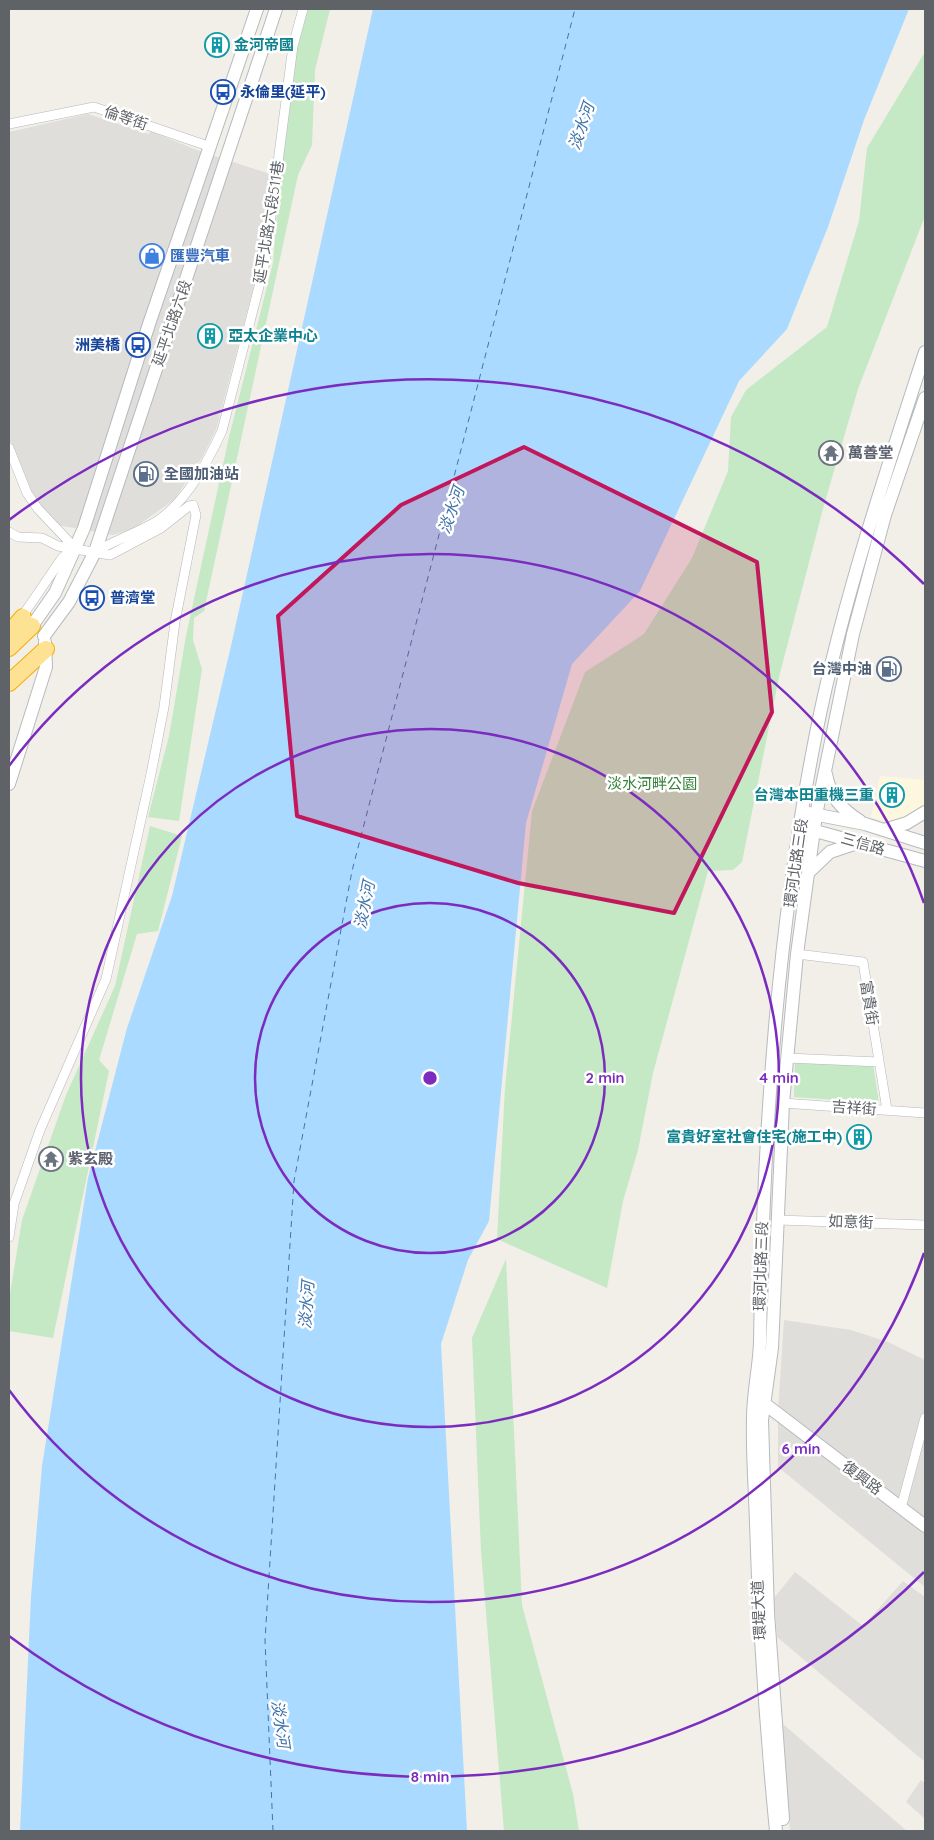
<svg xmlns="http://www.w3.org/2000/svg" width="934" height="1840" font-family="Quicksand,'Noto Sans TC',sans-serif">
	<rect width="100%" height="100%" fill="#f1efe8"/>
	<path fill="#fef7e0" d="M880 776 925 780V806L920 812 889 822 871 817Z"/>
	<path fill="#e0deda" d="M88 114 149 134 150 131 197 150 273 175 262 255 216 430 203 456 175 499 133 529 113 535 57 525 36 502 23 478 9 438V132Z
		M784 1320 851 1330 888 1342 925 1360V1587L778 1467V1411Z
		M795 1572 863 1626 903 1581 925 1597V1762L777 1637 774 1598Z
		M783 1724 907 1831H790Z
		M921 1780 925 1783V1819L906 1802Z"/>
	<path fill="#c5e8c5" d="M304 9H330L315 70 312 145 298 175 204 611 194 618 193 640 202 669 179 821 148 817 169 736 186 636 229 437 273 263 288 71Z
		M925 52V216L858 389 824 505 779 677 742 862 733 870 708 871 653 1073 638 1150 623 1201 607 1288 497 1239 505 1088 532 811 585 672 644 634 692 558 728 471 731 417 746 390 827 327 859 221 867 148Z
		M150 826 182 836 158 931 137 934 99 1060 109 1071 53 1338 9 1331V1300L22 1220 66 1095 115 986Z
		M795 1061 873 1064 879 1103 794 1097Z
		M506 1259 522 1605 573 1794 579 1831H504L481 1551 472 1338Z"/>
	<path fill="#aadaff" d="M373 9H909L864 120 828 227 787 329 739 381 640 591 572 664 526 823 489 1221 468 1260 441 1344 467 1831H20L31 1597 42 1466 88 1178 127 1028 172 896 231 646Z"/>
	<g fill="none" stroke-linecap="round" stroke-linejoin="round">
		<path stroke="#4174aa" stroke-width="1" stroke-dasharray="6 5" stroke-linecap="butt" d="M273 1831 265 1640 294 1181 352 871 575 9"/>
		<defs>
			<path id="street" d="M9 124 94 107 211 147
				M9 448 27 493 38 509 75 548
				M9 532 18 537 42 538 58 546 110 555 161 528 189 506 193 505 196 515 175 622 164 707 151 774 106 979 40 1130 14 1204 9 1237
				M95 552C115 540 137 533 157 521 187 501 207 463 222 431L265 263 293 46 303 9
				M21 618 62 558 73 549
				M797 954 863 962 887 1110
				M787 1058 879 1062
				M783 1103 925 1113
				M778 1220 925 1225
				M901 1508 925 1418"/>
			<path id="secondary" d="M32 626 55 593 84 528 149 324 257 9
				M44 636 69 602 95 552 276 9
				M826 774C830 796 841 809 860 821
				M9 784 46 667 45 642
				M808 813 865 824 925 843
				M808 829 925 861
				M884 830 907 823 925 812
				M809 872 830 852 857 843
				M762 1399 765 1404 925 1526
				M783 1819 768 1613 762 1420 772 1348 783 1103 797 954 816 815 853 634 885 515 925 398
				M776 1831C766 1729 759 1626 756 1523 755 1488 752 1453 753 1418 753 1393 759 1368 760 1343 763 1133 777 920 820 714 846 591 886 472 925 352"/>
			<path id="highway" d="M9 633 23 617
				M9 648 32 626
				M9 683 46 649"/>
		</defs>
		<use href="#street" stroke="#b5b8bc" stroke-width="10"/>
		<use href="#secondary" stroke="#b6babf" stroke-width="14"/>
		<use href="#highway" stroke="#f9ab00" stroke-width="18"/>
		<use href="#street" stroke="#fff" stroke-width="9"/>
		<use href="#secondary" stroke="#fff" stroke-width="12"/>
		<use href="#highway" stroke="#fde293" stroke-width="16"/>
	</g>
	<path fill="#c2185b" fill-opacity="0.2" stroke="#c2185b" stroke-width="4" stroke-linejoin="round" d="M524 447 757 562 772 712 674 913 518 883 297 816 278 616 401 505Z"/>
	<g fill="none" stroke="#7b2cbf" stroke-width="2.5">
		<circle cx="430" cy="1078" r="175"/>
		<circle cx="430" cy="1078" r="349"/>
		<path d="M924 1253A524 524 0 0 1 9 1390M9 766A524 524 0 0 1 924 903"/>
		<path d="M924 1572A699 699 0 0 1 9 1636M9 520A699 699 0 0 1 924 584"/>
	</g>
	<defs>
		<symbol id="building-ring" viewBox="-11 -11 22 22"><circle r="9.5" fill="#fff" stroke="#0f9aa8" stroke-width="1.5"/><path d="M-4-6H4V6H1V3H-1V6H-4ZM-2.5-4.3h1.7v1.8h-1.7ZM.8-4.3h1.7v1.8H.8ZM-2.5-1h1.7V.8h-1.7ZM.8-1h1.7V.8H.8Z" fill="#0f9aa8"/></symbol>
		<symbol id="bus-ring" viewBox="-11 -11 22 22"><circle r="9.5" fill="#fff" stroke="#1a4fb4" stroke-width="1.5"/><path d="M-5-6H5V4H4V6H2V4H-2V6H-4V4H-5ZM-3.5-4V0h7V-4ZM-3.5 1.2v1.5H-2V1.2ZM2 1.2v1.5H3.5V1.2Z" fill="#1a4fb4"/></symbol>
		<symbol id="shop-ring" viewBox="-11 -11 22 22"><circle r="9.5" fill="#fff" stroke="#3f7fe0" stroke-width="1.5"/><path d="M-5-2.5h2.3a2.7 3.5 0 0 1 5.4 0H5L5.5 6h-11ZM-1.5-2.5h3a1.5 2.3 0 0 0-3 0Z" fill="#3f7fe0"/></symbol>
		<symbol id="temple-ring" viewBox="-11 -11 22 22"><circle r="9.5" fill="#fff" stroke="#6b7280" stroke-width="1.5"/><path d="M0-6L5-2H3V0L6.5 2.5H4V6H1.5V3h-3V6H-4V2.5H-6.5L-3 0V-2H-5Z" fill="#6b7280"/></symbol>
		<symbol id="fuel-ring" viewBox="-11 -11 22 22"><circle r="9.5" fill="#fff" stroke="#5c6f8a" stroke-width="1.5"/><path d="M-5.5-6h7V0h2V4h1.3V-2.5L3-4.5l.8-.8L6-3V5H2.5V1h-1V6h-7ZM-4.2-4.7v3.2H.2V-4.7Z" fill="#5c6f8a"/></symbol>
	</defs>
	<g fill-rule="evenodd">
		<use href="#building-ring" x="203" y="31" width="28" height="28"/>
		<use href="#bus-ring" x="209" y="78" width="28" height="28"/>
		<use href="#shop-ring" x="138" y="242" width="28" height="28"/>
		<use href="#building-ring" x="196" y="322" width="28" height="28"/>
		<use href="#bus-ring" x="124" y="331" width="28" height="28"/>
		<use href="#temple-ring" x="817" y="439" width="28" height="28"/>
		<use href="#fuel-ring" x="132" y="460" width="28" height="28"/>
		<use href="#bus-ring" x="78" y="584" width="28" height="28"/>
		<use href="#fuel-ring" x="875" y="655" width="28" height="28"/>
		<use href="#building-ring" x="878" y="781" width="28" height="28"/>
		<use href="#building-ring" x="845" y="1123" width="28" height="28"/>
		<use href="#temple-ring" x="37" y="1145" width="28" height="28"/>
	</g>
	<g text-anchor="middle" stroke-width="5" stroke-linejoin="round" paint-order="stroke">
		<g font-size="15" font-weight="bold" fill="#0d838f" stroke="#fff" text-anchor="start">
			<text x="234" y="50">金河帝國</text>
			<text x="228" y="341">亞太企業中心</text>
			<text x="874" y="800" text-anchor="end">台灣本田重機三重</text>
			<text x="842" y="1142" text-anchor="end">富貴好室社會住宅(施工中)</text>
		</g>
		<g font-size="15" font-weight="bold" fill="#164399" stroke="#fff" text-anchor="start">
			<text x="240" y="97">永倫里(延平)</text>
			<text x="120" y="350" text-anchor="end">洲美橋</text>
			<text x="110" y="603">普濟堂</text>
		</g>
		<g font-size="15" fill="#5f6368" stroke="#fff">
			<text transform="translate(126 118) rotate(19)" y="5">倫等街</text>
			<text transform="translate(269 222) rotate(-81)" y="5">延平北路六段511巷</text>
			<text transform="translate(172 323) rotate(-71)" y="5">延平北路六段</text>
			<text transform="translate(863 844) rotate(16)" y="5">三信路</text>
			<text transform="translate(796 863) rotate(-82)" y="5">環河北路三段</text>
			<text transform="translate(869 1003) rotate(81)" y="5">富貴街</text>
			<text transform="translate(854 1108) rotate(4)" y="5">吉祥街</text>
			<text transform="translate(851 1222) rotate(2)" y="5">如意街</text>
			<text transform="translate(761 1266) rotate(-88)" y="5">環河北路三段</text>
			<text transform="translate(862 1478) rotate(37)" y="5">復興路</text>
			<text transform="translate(759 1610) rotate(-93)" y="5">環堤大道</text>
		</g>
		<g font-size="15" font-weight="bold" fill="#366cbe" stroke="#fff" text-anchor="start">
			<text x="170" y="261">匯豐汽車</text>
		</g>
		<g font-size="15" font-weight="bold" fill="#5b616d" stroke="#fff" text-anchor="start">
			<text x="848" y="458">萬善堂</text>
			<text x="68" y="1164">紫玄殿</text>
		</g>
		<g font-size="15" font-weight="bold" fill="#4e5e75" stroke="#fff" text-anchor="start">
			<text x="164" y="479">全國加油站</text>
			<text x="872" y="674" text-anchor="end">台灣中油</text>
		</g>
		<g font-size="15" fill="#348238" stroke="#fff">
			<text x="652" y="789">淡水河畔公園</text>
		</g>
		<g font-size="16" font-style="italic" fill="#4174aa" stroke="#fff">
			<text transform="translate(581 126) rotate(-71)" y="6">淡水河</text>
			<text transform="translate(451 510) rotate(-71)" y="6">淡水河</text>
			<text transform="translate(364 905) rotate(-79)" y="6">淡水河</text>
			<text transform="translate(306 1305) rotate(-86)" y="6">淡水河</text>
			<text transform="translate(281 1724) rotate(82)" y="6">淡水河</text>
		</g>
	</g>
	<circle cx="430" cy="1078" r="8" fill="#7b2cbf" stroke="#fff" stroke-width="2.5"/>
	<g font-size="15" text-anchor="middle" font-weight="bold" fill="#7b2cbf" stroke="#fff" stroke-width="5" stroke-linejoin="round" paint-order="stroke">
		<text x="605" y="1083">2 min</text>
		<text x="779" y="1083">4 min</text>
		<text x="801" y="1454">6 min</text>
		<text x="430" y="1782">8 min</text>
	</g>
	<rect width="934" height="1840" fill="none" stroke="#5f6368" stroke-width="20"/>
</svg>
